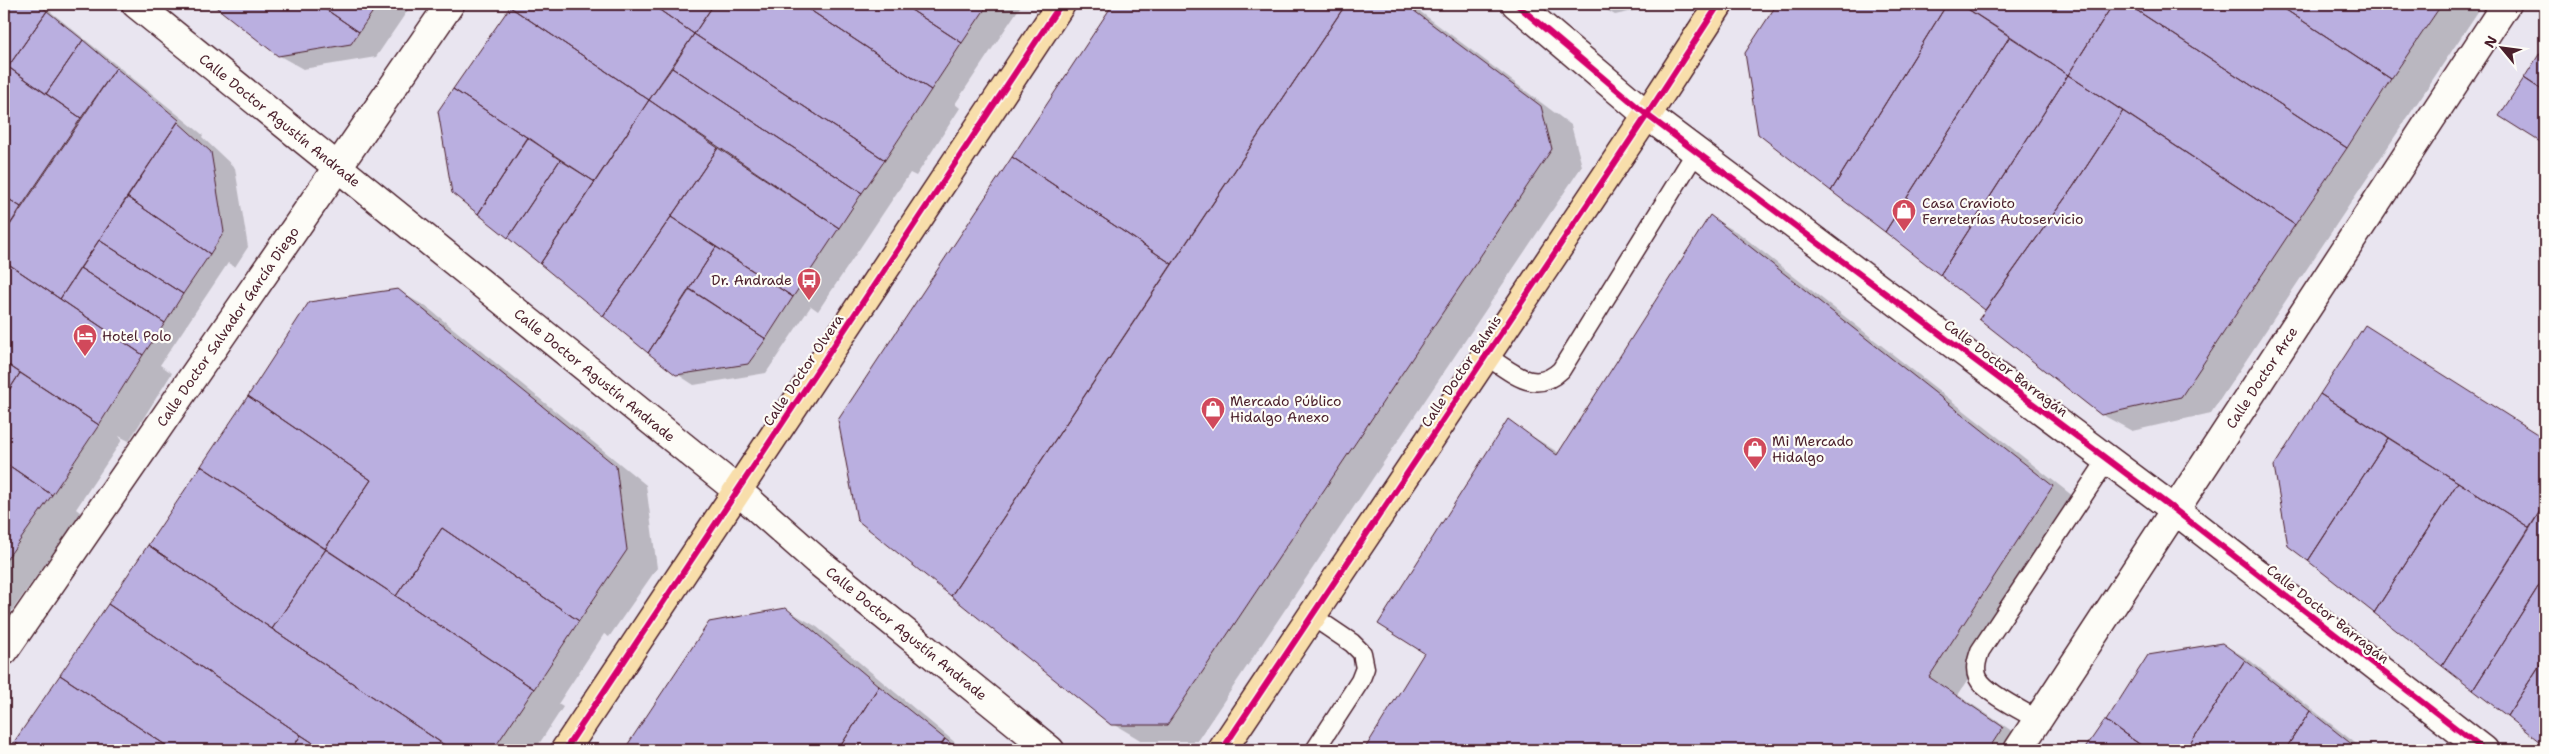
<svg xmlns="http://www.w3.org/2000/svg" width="2549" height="754" font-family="'Shantell Sans',sans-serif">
	<rect width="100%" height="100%" fill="#e9e5f0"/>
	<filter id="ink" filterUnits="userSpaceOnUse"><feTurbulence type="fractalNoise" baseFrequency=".02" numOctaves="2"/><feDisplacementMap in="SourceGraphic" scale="10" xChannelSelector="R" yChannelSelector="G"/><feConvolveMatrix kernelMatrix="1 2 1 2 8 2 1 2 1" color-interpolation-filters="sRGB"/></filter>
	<g filter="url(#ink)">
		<path fill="#0003" d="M4 4H41L203 135 202 137 235 168 248 247 235 267 228 263 160 365 172 373 129 441 119 436 122 440 76 509 81 513 4 622Z
			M214 4H412L376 57 303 69 278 55Z
			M512 4H1022L955 104 960 108 916 176 910 173 818 311 811 306 766 373 694 385 677 374 454 192 439 111Z
			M1115 4H1410L1571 125 1582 166 1197 741H1142L1112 723 858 519 839 421Z
			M1596 4H1665L1615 15Z
			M1779 4H2483L2211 413 2132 431 2101 414 1987 310 1832 190 1746 53Z
			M2545 47V144L2501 116Z
			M1711 217 1740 234 2083 504 1958 695 2033 745 2029 750H1366L1426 652 1508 421 1559 453Z
			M397 290 428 308 646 485 657 568 609 637 604 634 558 704 563 707 535 750H11L249 397Z
			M2365 327 2545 439V744L2290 545 2321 395Z
			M786 609 817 627 964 750H626L710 623Z
			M2222 644 2247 658 2364 750H2086L2107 722Z"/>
		<path fill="#baafe0" stroke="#4a1f2b" d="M4 4H38L47 11 8 67 4 64Z
			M212 4H318L359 32 351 44 278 56Z
			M318 4H378L359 32Z
			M512 4H651L694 34 649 100 510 7Z
			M651 4H714L694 34Z
			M714 4H801L931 90 885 160 694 34Z
			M801 4H902L962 43 931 90Z
			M902 4H983L987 6 962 43Z
			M1113 4H1346L1172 264 1012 157Z
			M1346 4H1405L1541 106 1552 149 1167 725H1111L951 596Z
			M1777 4H1947L1831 191 1758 134 1745 53Z
			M1947 4H1960L2010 36 1885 232 1831 191Z
			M1960 4H2113L2068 75Z
			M2113 4H2127L2347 148 2295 225 2068 75Z
			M2127 4H2277L2391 79 2347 148Z
			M2277 4H2442L2391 79Z
			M510 7 649 100 595 182 453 89Z
			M47 11 83 40 46 94 8 67Z
			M694 34 885 160 862 193 672 68Z
			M2010 36 2068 75 1940 275 1885 232Z
			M83 40 116 68 81 118 46 94Z
			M2545 45V92L2524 78Z
			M4 64 81 118 21 207 4 196Z
			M116 68 179 120 60 299 4 261V234Z
			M672 68 862 193 839 228 649 100Z
			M2068 75 2123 111 2073 187 1985 310 1940 275Z
			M2524 78 2545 92V145L2499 116Z
			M453 89 528 138 478 214 452 193 438 111Z
			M649 100 718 148 603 316 540 264Z
			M2123 111 2295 225 2181 397 2101 415 1979 319 2073 187Z
			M178 122 211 152 224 232 210 254 127 197Z
			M528 137 560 160 508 238 478 214Z
			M718 148 839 228 793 297 671 217Z
			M1012 157 1172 264 951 596 857 520 838 420Z
			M560 160 595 182 540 264 508 238Z
			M4 196 21 207 4 234Z
			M127 197 210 254 183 294 99 240Z
			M1710 215 2053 486 1929 677 2003 727 1988 750H1364L1424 653 1378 624 1508 419 1557 455Z
			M671 217 716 247 648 353 603 316Z
			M99 240 183 294 165 323 80 268Z
			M716 247 793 297 766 339 689 289Z
			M4 261 143 355 99 425 4 362Z
			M80 268 165 323 143 355 60 299Z
			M398 289 616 466 627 550 579 621 442 528 396 596 325 549 371 480 248 396 309 302Z
			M690 289 766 339 748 364 676 375 648 353Z
			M2365 325 2545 439V503L2530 528 2320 394Z
			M4 362 20 373 4 398Z
			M20 373 99 425 52 495 4 462V398Z
			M2320 394 2388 438 2308 561 2288 546 2274 466Z
			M248 396 371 480 325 549 201 466Z
			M2388 438 2458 482 2374 613 2308 561Z
			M4 462 52 495 4 563Z
			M201 466 326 549 272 629 148 545Z
			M2458 482 2530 528 2442 666 2374 613Z
			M2545 503V576L2473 690 2442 666Z
			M442 528 579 621 534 689 396 596Z
			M148 545 272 629 452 750H324L301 735 108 604Z
			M326 549 534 689 493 750H452L272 629Z
			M2545 576V657L2507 716 2473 690Z
			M108 604 301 735 291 750H173L60 675Z
			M786 608 879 686 838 750H624L709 622Z
			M2222 643 2245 660 2186 750H2148L2106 721 2148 655Z
			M2545 657V746L2507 716Z
			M2245 660 2310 711 2285 750H2186Z
			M60 675 173 750H26L14 742Z
			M879 686 945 739 938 750H838Z
			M2310 711 2359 750H2285Z
			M2104 721H2106L2148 750H2084Z
			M301 735 324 750H291Z
			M945 739 959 750H938Z
			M14 742 26 750H9Z"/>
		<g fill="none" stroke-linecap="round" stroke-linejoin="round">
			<defs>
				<path id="lane" d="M1486 356C1513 372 1534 396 1561 370L1696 152
					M1312 616 1352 643 1362 653 1365 668 1360 681 1315 750
					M2038 720C2023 711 1985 693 1978 678 1974 669 1977 660 1980 651L2107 460"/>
				<g id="street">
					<path id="s1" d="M136 4 738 491 816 560 1050 750"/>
					<path d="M1516 4 1647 115 2175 510 2484 750"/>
					<path id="s2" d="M4 651 450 4"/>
					<path id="s3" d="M2018 750 2506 4"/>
				</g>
				<path id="primary" d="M565 750 1061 4
					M1222 750 1647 115 1719 4"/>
			</defs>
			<use href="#lane" stroke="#4a1f2b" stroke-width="21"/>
			<use href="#street" stroke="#4a1f2b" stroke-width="31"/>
			<use href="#primary" stroke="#4a1f2b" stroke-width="31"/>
			<use href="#lane" stroke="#fdfcf7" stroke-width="18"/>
			<use href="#street" stroke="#fdfcf7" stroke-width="28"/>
			<use href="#primary" stroke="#f8deab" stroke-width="28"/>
			<defs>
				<path id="cycleway" d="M1516 4 1647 115 2175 510 2484 750
					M565 750 1061 4
					M1222 750 1647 115 1719 4"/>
			</defs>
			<use href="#cycleway" stroke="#fdfcf7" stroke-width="9"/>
			<use href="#cycleway" stroke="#d6006c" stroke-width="6"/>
		</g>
	</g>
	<defs>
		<symbol id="shop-pin" viewBox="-11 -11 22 30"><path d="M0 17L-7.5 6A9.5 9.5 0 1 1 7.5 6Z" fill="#d1495b" stroke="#fdfcf7"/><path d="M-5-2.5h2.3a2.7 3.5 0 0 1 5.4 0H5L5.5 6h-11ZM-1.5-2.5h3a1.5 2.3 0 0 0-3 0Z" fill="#fff"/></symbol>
		<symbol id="bus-pin" viewBox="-11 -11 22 30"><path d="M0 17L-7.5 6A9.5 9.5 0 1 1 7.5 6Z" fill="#d1495b" stroke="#fdfcf7"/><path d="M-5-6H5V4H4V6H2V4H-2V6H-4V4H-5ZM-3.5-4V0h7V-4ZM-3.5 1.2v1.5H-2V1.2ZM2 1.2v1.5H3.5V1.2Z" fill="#fff"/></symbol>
		<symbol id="hotel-pin" viewBox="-11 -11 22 30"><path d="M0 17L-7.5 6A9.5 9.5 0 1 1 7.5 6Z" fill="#d1495b" stroke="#fdfcf7"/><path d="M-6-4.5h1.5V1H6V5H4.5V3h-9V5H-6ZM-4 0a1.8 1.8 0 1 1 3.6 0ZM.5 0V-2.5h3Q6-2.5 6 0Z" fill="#fff"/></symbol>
	</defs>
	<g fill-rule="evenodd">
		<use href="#shop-pin" x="1890" y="197" width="28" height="38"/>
		<use href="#bus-pin" x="795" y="266" width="28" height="38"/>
		<use href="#hotel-pin" x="71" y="322" width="28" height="38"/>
		<use href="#shop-pin" x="1199" y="395" width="28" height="38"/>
		<use href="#shop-pin" x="1741" y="435" width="28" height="38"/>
	</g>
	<g text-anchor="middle" stroke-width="4.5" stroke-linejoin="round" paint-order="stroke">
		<g font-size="14" fill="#4a1f2b" stroke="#fdfcf7">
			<text dy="5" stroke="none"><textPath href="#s1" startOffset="185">Calle Doctor Agustín Andrade</textPath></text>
			<text dy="5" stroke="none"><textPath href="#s2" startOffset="394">Calle Doctor Salvador García Diego</textPath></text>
			<text transform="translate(2006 368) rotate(37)" y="5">Calle Doctor Barragán</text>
			<text transform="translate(803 370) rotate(-56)" y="5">Calle Doctor Olvera</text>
			<text transform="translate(1461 371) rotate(-56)" y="5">Calle Doctor Balmis</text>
			<text dy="5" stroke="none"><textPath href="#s1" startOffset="590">Calle Doctor Agustín Andrade</textPath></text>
			<text dy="5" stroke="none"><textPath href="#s3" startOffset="445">Calle Doctor Arce</textPath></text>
			<text transform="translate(2328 614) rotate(38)" y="5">Calle Doctor Barragán</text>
			<text dy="5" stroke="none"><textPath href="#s1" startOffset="995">Calle Doctor Agustín Andrade</textPath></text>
		</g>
		<g font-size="14" fill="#4a1f2b" stroke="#fdfcf7" text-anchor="start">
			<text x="1922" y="208">Casa Cravioto<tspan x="1922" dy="16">Ferreterías Autoservicio</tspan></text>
			<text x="792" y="285" text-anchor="end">Dr. Andrade</text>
			<text x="102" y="341">Hotel Polo</text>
			<text x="1230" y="406">Mercado Público<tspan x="1230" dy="16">Hidalgo Anexo</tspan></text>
			<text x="1772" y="446">Mi Mercado<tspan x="1772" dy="16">Hidalgo</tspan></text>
		</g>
	</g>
	<rect width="2549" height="754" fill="none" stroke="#fdfcf7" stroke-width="20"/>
	<rect x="10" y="10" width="2529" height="734" fill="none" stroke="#4a1f2b" stroke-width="2" filter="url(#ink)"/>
	<g transform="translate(2502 48) rotate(299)" stroke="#fdfcf7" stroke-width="4" paint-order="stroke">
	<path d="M0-4L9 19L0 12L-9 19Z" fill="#4a1f2b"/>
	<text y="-8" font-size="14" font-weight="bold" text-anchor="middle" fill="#4a1f2b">N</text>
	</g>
</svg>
